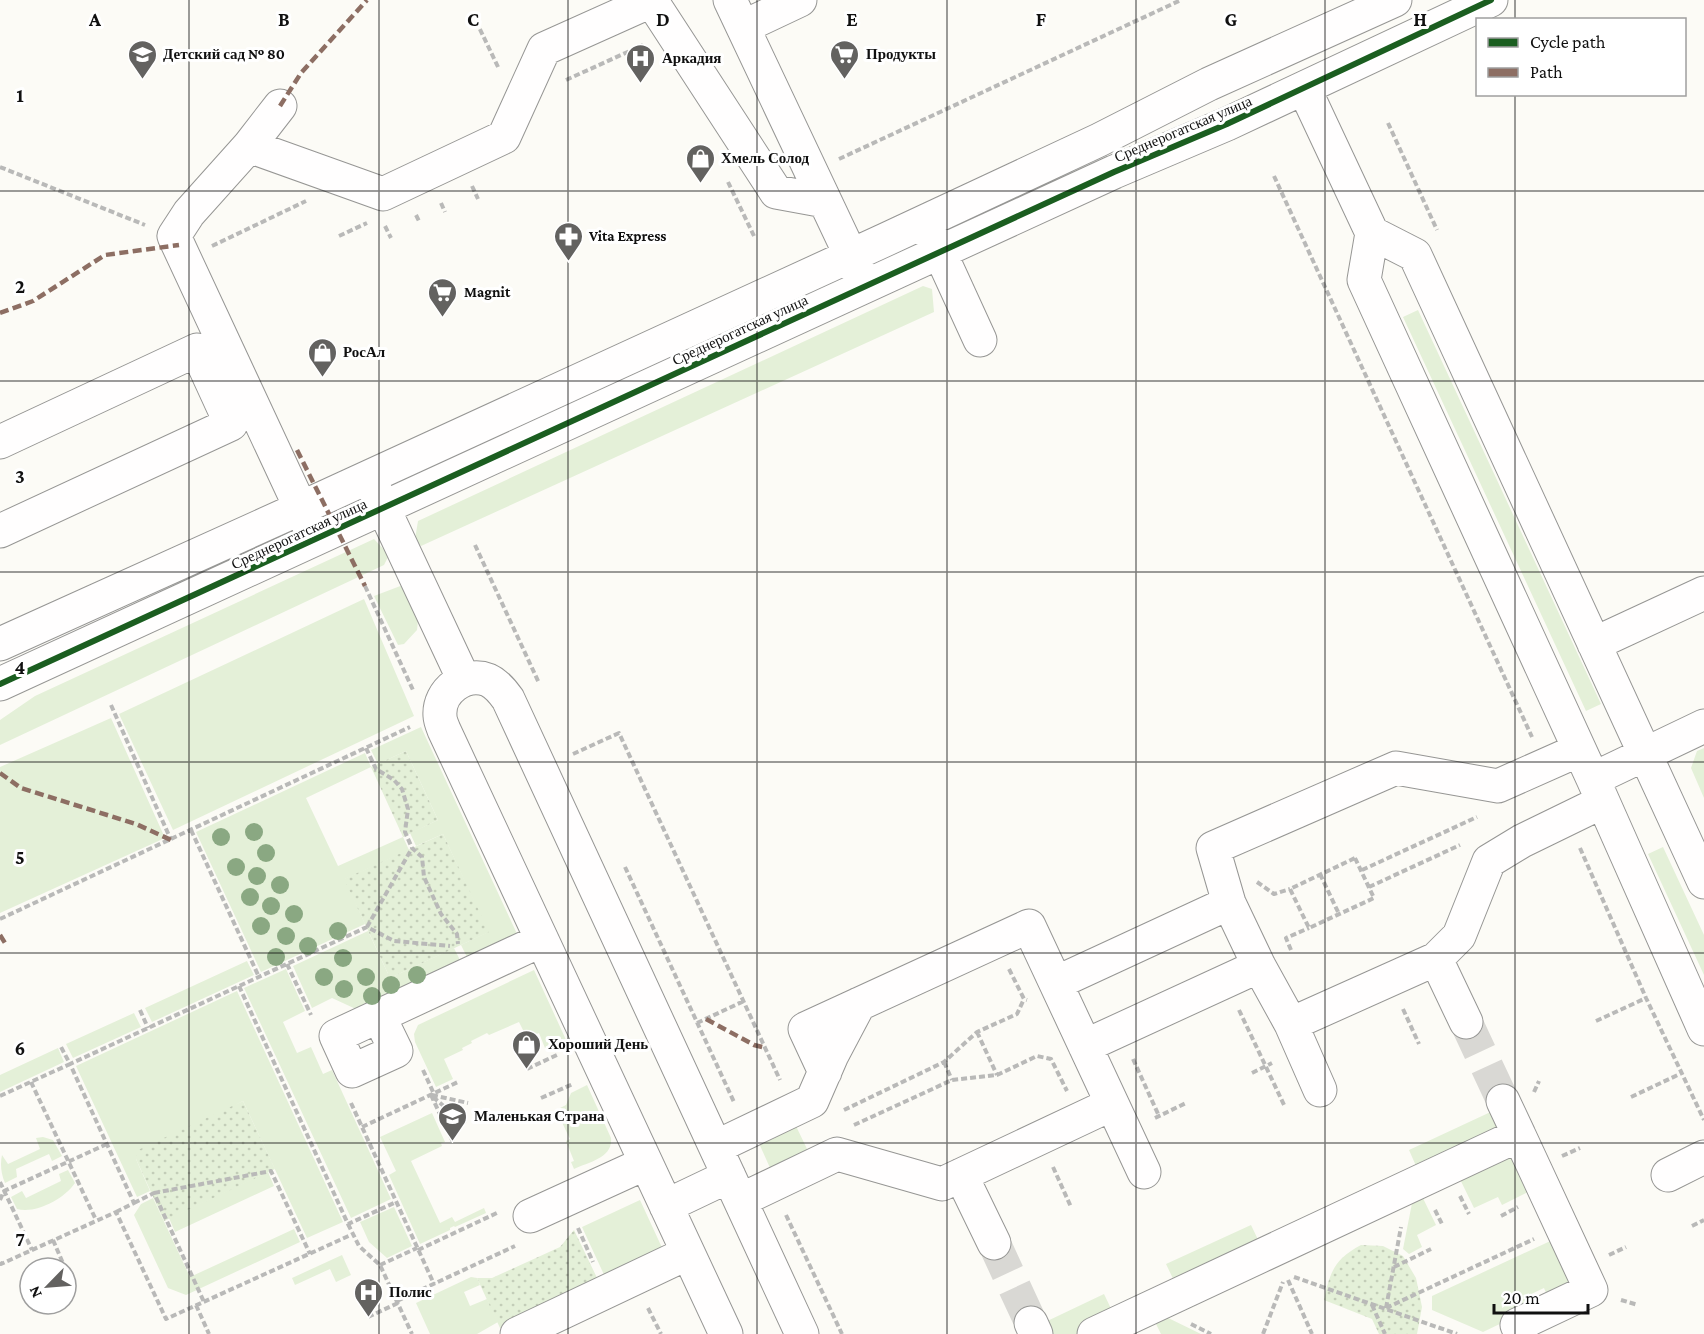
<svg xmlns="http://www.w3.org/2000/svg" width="1704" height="1334" font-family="'Crimson Pro',serif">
	<defs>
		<pattern id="park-dots" width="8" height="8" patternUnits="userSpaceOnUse" patternTransform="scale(1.5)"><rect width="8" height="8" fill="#e4f0d8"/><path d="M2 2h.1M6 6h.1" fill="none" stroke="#c3cdb8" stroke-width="1.8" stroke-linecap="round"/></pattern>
	</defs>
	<rect width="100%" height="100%" fill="#fcfbf6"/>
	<path fill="#e4f0d8" d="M923 286 932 289 934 312 421 546 415 539 418 521Z
		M1418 310 1601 704 1586 711 1403 317Z
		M374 539 389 555 384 565 0 745V720L35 696Z
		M403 585 418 620 417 630 404 644 398 645 374 596Z
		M364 599 414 716 173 830 119 714Z
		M111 718 165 838 0 913V767Z
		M421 727 518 936 468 959 461 945 488 932 443 834 416 846 410 833 438 820 406 751 378 764 371 750Z
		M1704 748V798L1691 768 1697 751Z
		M365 753 371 767 306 798 338 866 403 837 409 850 345 879 365 924 261 972 196 832Z
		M1663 847 1704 935V975L1648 854Z
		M368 931 390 978 454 948 461 962 358 1010 332 998 312 1008 293 966Z
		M247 961 254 975 152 1022 145 1008Z
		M286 969 305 1011 283 1022 297 1053 311 1047 323 1074 332 1070 391 1199 351 1218 244 988Z
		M534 970 567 1042 551 1050 545 1048 539 1033 531 1036 525 1034 519 1022 489 1035 487 1033 471 1041 472 1043 462 1048 463 1050 444 1059 453 1079 436 1087 415 1042 414 1034 418 1025Z
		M237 991 343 1222 307 1238 243 1101 136 1159 150 1191 137 1197 76 1066Z
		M134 1013 141 1027 73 1058 66 1044Z
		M58 1048 64 1062 0 1092V1075Z
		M587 1085 611 1138C613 1158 589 1162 574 1169L571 1162 574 1161 566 1141 570 1139 556 1110 566 1105 571 1093Z
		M1497 1109 1504 1123 1420 1175 1409 1150Z
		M432 1113 445 1142 441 1143 442 1146 411 1161 440 1223 452 1217 455 1222 484 1208 486 1213 455 1227 454 1226 450 1228V1230L420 1244 389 1175 396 1171 380 1137Z
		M795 1124 809 1153 771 1170 758 1141Z
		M43 1137 53 1140 62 1156 52 1161 49 1154 16 1169 17 1177 5 1183C1 1174 0 1164 2 1155L8 1164 40 1149 36 1138Z
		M1513 1155 1534 1189 1502 1205 1498 1197 1474 1208 1457 1173Z
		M68 1170 75 1183C64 1199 36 1214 17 1209L11 1197 22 1191 26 1198 61 1181 59 1174Z
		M268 1172 274 1186 175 1232 169 1218Z
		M1419 1190 1436 1225 1417 1235 1422 1247 1409 1254 1403 1249 1414 1193Z
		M153 1198 190 1277 294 1229 300 1242 186 1295 168 1288 134 1215 141 1204Z
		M640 1200 664 1252 606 1279 582 1227Z
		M394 1207 412 1246 387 1258 369 1242 360 1222Z
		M1251 1225 1263 1250 1178 1289 1166 1264Z
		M1559 1237 1582 1285 1549 1300 1544 1288 1525 1297 1531 1309 1483 1332 1432 1310V1296Z
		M342 1255 351 1275 336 1282 330 1269 295 1285 292 1278Z
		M471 1277 477 1278 480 1285 464 1292 470 1306 487 1299 498 1322 477 1334H430L416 1303Z
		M1104 1294 1116 1319 1083 1334H1045L1041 1324Z
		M1158 1313 1201 1334H1161L1152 1316Z"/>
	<path fill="url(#park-dots)" d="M406 751 438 820 403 837 371 767Z
		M443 834 489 932 390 978 344 879Z
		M243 1101 275 1169 164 1221 136 1159 138 1150Z
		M574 1230 599 1282 500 1328 477 1278H492L560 1247Z
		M1361 1245 1383 1246 1403 1256 1416 1278 1422 1307 1417 1334H1379L1372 1319 1324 1300C1330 1271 1335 1259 1361 1245Z"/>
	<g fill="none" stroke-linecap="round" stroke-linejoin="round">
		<path stroke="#d9d8d4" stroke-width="33" stroke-dasharray="33 16" stroke-linecap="butt" d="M1466 1022 1503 1101
			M994 1243 1031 1323"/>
		<defs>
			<path id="minor" d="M651 0 776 192 825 201
				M730 0 860 275
				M743 27 800 0
				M1304 88 1372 233 1364 280 1593 779 1704 1029
				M280 106 249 146 189 213 174 236 310 528
				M249 146 383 194 504 137 544 49 651 1
				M931 233 980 340
				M1372 233 1415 255 1704 882
				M0 442 197 350 231 424 0 531
				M374 488 464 680
				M0 644 301 508 885 240 1099 140 1209 84 1395 0
				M1594 644 1704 593
				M0 684 1114 172 1227 124 1491 0
				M1579 750 1498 786 1396 768 1213 848 1229 903 1259 966 1291 1024 1436 959 1459 936 1489 861 1522 841 1602 802
				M1593 779 1704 726
				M1436 959 1466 1022
				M1056 983 1229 903
				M379 1016 396 1051 352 1071 336 1036 542 940
				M1291 1024 1320 1090
				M1085 1046 1259 966
				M825 1072 805 1029 1029 926 1144 1172
				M1503 1101 1519 1135
				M716 1147 812 1101 832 1055 859 1004
				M961 1175 994 1243
				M1668 1175 1704 1157
				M741 1200 837 1154 942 1184 1112 1104
				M666 1206 729 1176
				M530 1216 646 1163
				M1031 1323 1036 1334
				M517 1334 688 1253
				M726 1334 444 730C442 725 440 720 440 716 438 691 465 671 488 680 497 684 503 692 508 699L802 1334
				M1094 1334 1519 1135 1591 1290 1517 1325 1521 1334"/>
		</defs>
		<use href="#minor" stroke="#969694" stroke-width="35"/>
		<path stroke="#b9b9b8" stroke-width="4" stroke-dasharray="6 3" stroke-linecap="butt" d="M476 21 499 69
			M566 80 643 45
			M1388 123 1437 230
			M839 159 1181 0
			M0 167 145 225
			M1274 176 1532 737
			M728 182 754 236
			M472 186 478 199
			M441 203 445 212
			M416 215 420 223
			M385 226 391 238
			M339 236 367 223
			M212 246 306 201
			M475 545 539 683
			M365 586 413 690
			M111 705 171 840
			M366 748 376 769 394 780 402 789 408 809 405 832 412 848 422 857 424 877 441 914 457 934 458 944
			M573 754 619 733 780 1080
			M191 830 259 977
			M1580 848 1646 998 1704 1120
			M1355 858 1374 898 1309 928 1290 889Z
			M625 867 734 1102
			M1362 870 1477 817
			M1320 874 1339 914
			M1257 882 1274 894 1290 889
			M1369 887 1460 845
			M0 919 410 727
			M367 927 412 848
			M1291 950 1286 938 1309 928
			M287 964 311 1015
			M1009 969 1024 999 1027 1000
			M239 986 348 1224 396 1202
			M1403 1009 1419 1044
			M140 1010 148 1028
			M1239 1010 1285 1107
			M1596 1021 1646 998
			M697 1023 744 1001
			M977 1032 997 1075
			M1133 1059 1159 1116
			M944 1062 952 1080
			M527 1069 559 1054
			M423 1070 434 1094
			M1252 1073 1272 1063
			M31 1082 96 1220
			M1534 1092 1539 1081
			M431 1095 453 1142
			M432 1095 468 1103
			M0 1096 70 1064 61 1047
			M433 1097 466 1125
			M1631 1097 1682 1073
			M541 1098 573 1084
			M351 1103 434 1284
			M844 1110 944 1062 977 1032 1017 1014 1024 999
			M1155 1118 1186 1103
			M854 1125 952 1080 997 1075 1037 1056 1051 1059 1067 1091
			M362 1127 458 1082
			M1562 1156 1580 1148
			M1053 1167 1071 1207
			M0 1182 32 1250
			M154 1193 271 1171 310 1254
			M1460 1196 1469 1214
			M0 1200 4 1191 107 1144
			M134 1203 154 1193 204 1302
			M1435 1210 1443 1226
			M116 1212 134 1203 70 1064 367 927 394 941 450 946
			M786 1215 842 1334
			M1501 1216 1518 1207
			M348 1224 359 1246 380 1265 412 1334
			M1692 1226 1704 1220
			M578 1228 593 1262
			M53 1240 65 1268
			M418 1250 499 1212
			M1609 1255 1626 1247
			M0 1262 1 1264 116 1212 166 1319 353 1234
			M380 1265 417 1248
			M1394 1267 1431 1249
			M1294 1277 1457 1334
			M1288 1280 1312 1334
			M1621 1300 1638 1305
			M397 1301 515 1246
			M196 1305 209 1334
			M1372 1305 1385 1334
			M648 1308 661 1334
			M1386 1308 1534 1239
			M1386 1308 1401 1227
			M368 1317 398 1303
			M1191 1324 1211 1334
			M1263 1334 1283 1282"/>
		<use href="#minor" stroke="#fffefe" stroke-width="33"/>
		<path stroke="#8d6e63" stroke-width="4.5" stroke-dasharray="9 4.5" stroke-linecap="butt" d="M280 106 301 73 367 0
			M0 313 33 301 105 255 179 245
			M297 450 365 586
			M0 773 21 788 136 824 171 840
			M0 935 5 943
			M706 1019 754 1045 766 1048"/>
		<defs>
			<path id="cycleway" d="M0 684 1114 172 1227 124 1491 0"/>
		</defs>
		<use href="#cycleway" stroke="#fff" stroke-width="10"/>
		<use href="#cycleway" stroke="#1b5e20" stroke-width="6"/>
	</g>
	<g fill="#8aa882">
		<circle cx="254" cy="832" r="9"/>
		<circle cx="221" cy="837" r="9"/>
		<circle cx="266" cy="853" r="9"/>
		<circle cx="236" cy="867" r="9"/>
		<circle cx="257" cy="876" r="9"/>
		<circle cx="280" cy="885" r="9"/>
		<circle cx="250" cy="897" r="9"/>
		<circle cx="271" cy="906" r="9"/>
		<circle cx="294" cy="914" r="9"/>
		<circle cx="261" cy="926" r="9"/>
		<circle cx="338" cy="931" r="9"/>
		<circle cx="286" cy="936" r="9"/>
		<circle cx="308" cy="946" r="9"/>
		<circle cx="276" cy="957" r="9"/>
		<circle cx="343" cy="958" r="9"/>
		<circle cx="417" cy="975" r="9"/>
		<circle cx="324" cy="977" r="9"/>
		<circle cx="366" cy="977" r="9"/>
		<circle cx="391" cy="985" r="9"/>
		<circle cx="344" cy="989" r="9"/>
		<circle cx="372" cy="996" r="9"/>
	</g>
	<path fill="none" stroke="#101010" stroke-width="1.5" stroke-opacity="0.55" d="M189 0V1334M379 0V1334M568 0V1334M757 0V1334M947 0V1334M1136 0V1334M1325 0V1334M1515 0V20M1515 94V1334M0 191H1704M0 381H1704M0 572H1704M0 762H1704M0 953H1704M0 1143H1704"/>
	<defs>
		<symbol id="school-pin" viewBox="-11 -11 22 30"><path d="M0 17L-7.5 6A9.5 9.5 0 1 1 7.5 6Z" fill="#636260" stroke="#fff"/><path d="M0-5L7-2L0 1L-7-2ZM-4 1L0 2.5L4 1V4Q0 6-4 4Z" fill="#fff"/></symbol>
		<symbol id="supermarket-pin" viewBox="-11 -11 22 30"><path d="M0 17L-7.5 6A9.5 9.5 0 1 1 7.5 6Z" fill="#636260" stroke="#fff"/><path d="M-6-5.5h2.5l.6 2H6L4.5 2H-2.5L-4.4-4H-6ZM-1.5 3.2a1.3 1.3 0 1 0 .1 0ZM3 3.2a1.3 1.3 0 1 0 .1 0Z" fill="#fff"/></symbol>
		<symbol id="hospital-pin" viewBox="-11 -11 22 30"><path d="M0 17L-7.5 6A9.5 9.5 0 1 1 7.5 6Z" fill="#636260" stroke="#fff"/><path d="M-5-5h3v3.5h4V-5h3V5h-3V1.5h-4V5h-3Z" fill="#fff"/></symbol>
		<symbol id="shop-pin" viewBox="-11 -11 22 30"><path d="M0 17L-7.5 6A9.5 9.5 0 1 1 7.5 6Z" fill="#636260" stroke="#fff"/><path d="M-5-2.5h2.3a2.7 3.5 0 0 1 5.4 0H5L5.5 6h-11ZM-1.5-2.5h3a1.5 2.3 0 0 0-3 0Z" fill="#fff"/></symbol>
		<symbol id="pharmacy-pin" viewBox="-11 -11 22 30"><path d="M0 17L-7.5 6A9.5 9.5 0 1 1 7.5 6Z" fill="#636260" stroke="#fff"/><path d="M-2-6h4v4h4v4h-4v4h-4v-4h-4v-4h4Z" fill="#fff"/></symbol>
	</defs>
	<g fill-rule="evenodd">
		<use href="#school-pin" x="126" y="38" width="33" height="45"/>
		<use href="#supermarket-pin" x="828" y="38" width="33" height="45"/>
		<use href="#hospital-pin" x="624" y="42" width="33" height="45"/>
		<use href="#shop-pin" x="684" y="142" width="33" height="45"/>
		<use href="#pharmacy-pin" x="552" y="220" width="33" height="45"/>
		<use href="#supermarket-pin" x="426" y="276" width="33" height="45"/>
		<use href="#shop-pin" x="306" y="336" width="33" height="45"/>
		<use href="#shop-pin" x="510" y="1028" width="33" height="45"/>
		<use href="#school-pin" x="436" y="1100" width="33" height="45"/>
		<use href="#hospital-pin" x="352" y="1276" width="33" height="45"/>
	</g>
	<g text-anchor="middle" stroke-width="6" stroke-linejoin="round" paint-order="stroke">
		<g font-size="15" font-weight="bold" fill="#101010" stroke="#fff" text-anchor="start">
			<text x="163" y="59">Детский сад № 80</text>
			<text x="866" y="59">Продукты</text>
			<text x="662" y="63">Аркадия</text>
			<text x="721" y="163">Хмель Солод</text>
			<text x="589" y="241">Vita Express</text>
			<text x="464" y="297">Magnit</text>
			<text x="343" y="357">РосАл</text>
			<text x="548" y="1049">Хороший День</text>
			<text x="474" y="1121">Маленькая Страна</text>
			<text x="389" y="1297">Полис</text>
		</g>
		<g font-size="15" fill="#101010" stroke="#fff">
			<text transform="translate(1183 129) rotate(-23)" y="5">Среднерогатская улица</text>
			<text transform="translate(740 330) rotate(-25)" y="5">Среднерогатская улица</text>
			<text transform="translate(299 534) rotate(-25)" y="5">Среднерогатская улица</text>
		</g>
	</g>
	<g font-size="20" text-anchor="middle" font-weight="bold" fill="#101010" stroke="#fff" stroke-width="6" stroke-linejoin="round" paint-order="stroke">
		<text x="95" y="26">A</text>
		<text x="284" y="26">B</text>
		<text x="473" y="26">C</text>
		<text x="663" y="26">D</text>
		<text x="852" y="26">E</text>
		<text x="1041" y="26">F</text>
		<text x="1231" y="26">G</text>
		<text x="1420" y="26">H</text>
		<text x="20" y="102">1</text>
		<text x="20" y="293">2</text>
		<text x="20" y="483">3</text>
		<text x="20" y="674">4</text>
		<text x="20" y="864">5</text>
		<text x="20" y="1055">6</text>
		<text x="20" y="1246">7</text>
	</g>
	<rect x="1476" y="18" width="210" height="78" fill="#ffffff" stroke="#9f9f9f" stroke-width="1.5"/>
	<rect x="1488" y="38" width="30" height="9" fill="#1b5e20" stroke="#9f9f9f" stroke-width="1.5"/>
	<text x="1530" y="48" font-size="18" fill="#101010">Cycle path</text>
	<rect x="1488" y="68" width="30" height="9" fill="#8d6e63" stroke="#9f9f9f" stroke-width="1.5"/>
	<text x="1530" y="78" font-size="18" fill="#101010">Path</text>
	<g transform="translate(48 1286) rotate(245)"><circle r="28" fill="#ffffff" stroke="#9f9f9f" stroke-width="1.5"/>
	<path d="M0-4.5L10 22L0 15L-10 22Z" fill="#636260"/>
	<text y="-9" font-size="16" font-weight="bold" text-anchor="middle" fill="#101010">N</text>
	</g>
	<path d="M1494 1304v9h94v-9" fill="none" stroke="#101010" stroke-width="3"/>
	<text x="1503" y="1304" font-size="18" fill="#101010" stroke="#ffffff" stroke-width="4.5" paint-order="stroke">20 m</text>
</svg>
